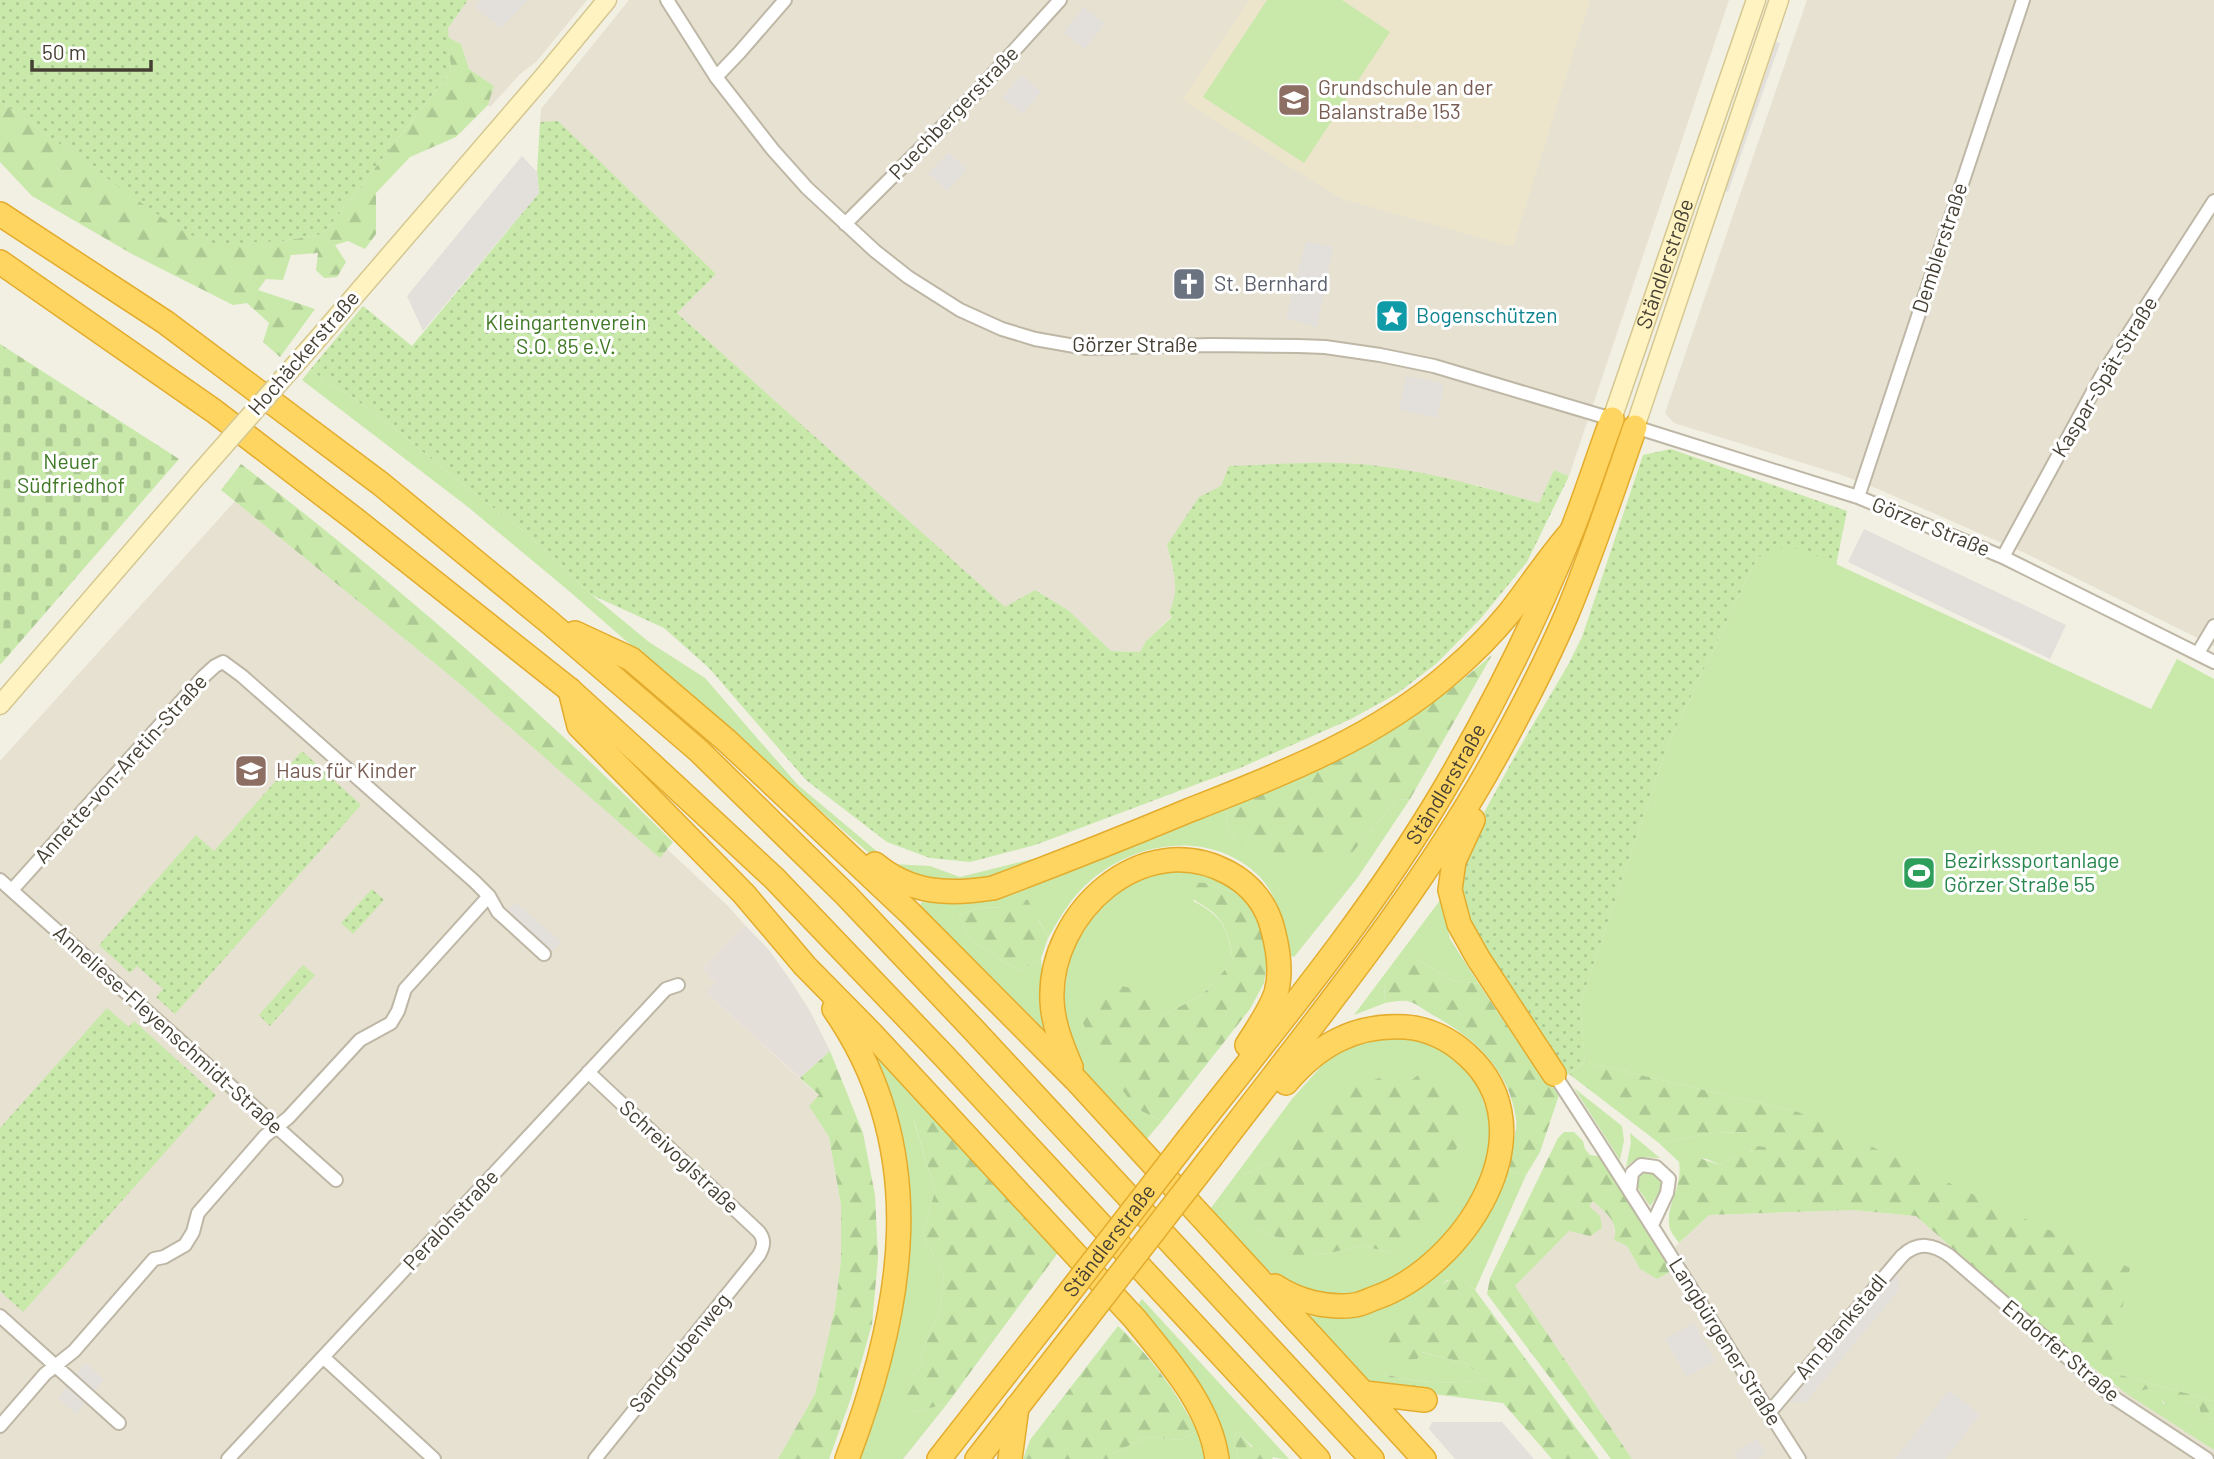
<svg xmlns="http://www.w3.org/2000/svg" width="2214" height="1459" font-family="Barlow,sans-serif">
	<defs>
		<pattern id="forest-firs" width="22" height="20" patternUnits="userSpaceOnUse" patternTransform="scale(1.75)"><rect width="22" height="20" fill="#c8e9aa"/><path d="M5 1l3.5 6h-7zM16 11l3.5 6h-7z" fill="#adc993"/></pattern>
		<pattern id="cemetery-stones" width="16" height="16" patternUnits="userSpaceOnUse" patternTransform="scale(1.75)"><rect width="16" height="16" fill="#c8e9aa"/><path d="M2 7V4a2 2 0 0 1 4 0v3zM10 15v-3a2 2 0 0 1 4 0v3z" fill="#adc993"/></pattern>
		<pattern id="park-dots" width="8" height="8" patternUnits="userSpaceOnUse" patternTransform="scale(1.75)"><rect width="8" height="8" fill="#c8e9aa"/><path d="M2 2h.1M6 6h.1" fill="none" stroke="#adc993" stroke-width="1.8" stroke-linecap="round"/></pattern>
	</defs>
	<rect width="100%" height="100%" fill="#f2efe3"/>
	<path fill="#e7e1d1" d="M468 0H587L536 62 520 74 490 107 488 105 494 86 469 69 461 44 448 37V28Z
		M629 0H1729L1569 476 1554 470 1539 503 1476 485 1167 545 1177 586 1175 600 1169 612 1172 616 1146 641 1140 652 1111 651 1068 610 1035 590 1005 608 677 313 716 274 540 122 541 109Z
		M1807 0H2214V646L2027 554 1878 489 1842 475 1674 423 1665 413Z
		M235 501 459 683 660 857 667 849 728 906 745 925 702 969 715 983 706 993 819 1096 809 1106 829 1137 841 1205V1260L835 1308 815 1394 778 1459H0V761Z
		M1593 1201 1613 1219 1615 1235 1614 1240 1627 1246 1640 1269 1657 1279 1686 1264 1675 1247 1709 1215 1853 1210 1916 1216 2051 1335 2107 1380 2214 1450V1459H1632L1515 1286 1569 1230 1590 1236 1588 1205Z"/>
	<path fill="#e4e0d9" d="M745 925 769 950 789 978 810 1011 830 1051 800 1078 705 992 715 983 702 969Z"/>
	<path fill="#ece5cc" d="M1249 0H1590L1513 247 1342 199 1182 100Z"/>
	<path fill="#c8e9aa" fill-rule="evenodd" d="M1267 0H1342L1390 32 1304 163 1203 97Z
		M310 370 374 412 466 487 520 528 592 595 649 642 705 678 798 785 892 864 930 866 960 877 1036 858V862L971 883 920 879 870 854 569 591 468 507 302 380Z
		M1799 547 2151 709 2177 659 2214 679V1401L2110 1372 1798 1112 1585 1062 1580 1004 1669 742 1757 558 1773 549Z
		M1410 799 1358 877 1294 957 1291 956C1287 931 1278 896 1260 877 1212 829 1136 840 1089 882 1072 896 1059 919 1048 938L1039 920 1004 908 981 907 959 915 968 938 1007 964 1022 970 1041 958 1047 1031 1042 1030 920 905 923 900 936 903 986 900 1227 805 1226 828 1235 840 1352 853 1396 800Z
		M1179 871C1206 874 1221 881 1244 896L1205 883 1193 901C1225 918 1227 928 1233 961L1202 995 1160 1017 1137 1109 1162 1121 1144 1142C1119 1113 1081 1075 1068 1038 1063 1023 1064 1006 1065 991 1069 942 1092 902 1137 879 1150 873 1165 872 1179 871Z
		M1441 899 1450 939 1479 984 1451 980 1416 959 1384 982 1385 1003 1354 1015Z
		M1398 1037 1417 1039 1432 1044 1448 1052 1457 1061 1478 1086 1489 1117 1491 1139 1484 1171 1468 1208 1415 1268 1351 1297 1327 1298 1287 1284 1261 1265 1244 1249 1211 1208 1292 1099 1326 1061 1352 1045ZM1402 1088 1463 1137 1394 1253 1362 1246 1315 1256 1282 1239 1256 1230 1243 1175 1270 1163Z
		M878 1055 932 1113 914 1121 935 1191 923 1234 944 1275 940 1310 920 1355 923 1364 909 1378 913 1412 947 1404 903 1459H860C899 1348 928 1225 895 1108 891 1092 882 1075 875 1059Z
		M1574 1088 1622 1126 1624 1140 1620 1160Z
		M1750 1132 1766 1140 1765 1147 1735 1157 1720 1165 1707 1159 1684 1158 1679 1162 1659 1143 1713 1133Z
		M1630 1133 1660 1158C1646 1157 1636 1156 1626 1167L1631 1143Z
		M1508 1164 1511 1172 1526 1175 1475 1290 1466 1281 1447 1280 1437 1289 1417 1359 1421 1352 1465 1363 1488 1380C1451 1384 1418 1384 1382 1373L1379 1387 1364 1377 1310 1320 1311 1316C1385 1326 1446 1278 1484 1218 1495 1202 1501 1182 1508 1164Z
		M1647 1172C1656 1173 1662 1179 1663 1188L1650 1206 1636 1185 1641 1175Z
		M1142 1299 1289 1459C1264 1459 1254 1450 1238 1431L1234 1439 1239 1459H1229C1227 1450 1226 1441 1223 1432 1207 1383 1170 1344 1137 1306Z
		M2148 1389 2158 1395 2164 1404 2186 1401 2195 1403 2206 1420 2214 1418V1450L2127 1394Z
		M1197 1431 1205 1452V1459H1112V1454L1146 1437 1181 1440Z"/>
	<path fill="url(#forest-firs)" d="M448 37 461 44 469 69 494 86 488 105 456 137 410 157 376 193V234L365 249 348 241 335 245 346 262 337 277 324 278 316 270 318 253 291 255 283 280 266 279 258 290 315 309 280 357 263 342 269 323 247 303 233 305 132 254 32 196 0 162V101L176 227 283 241 323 234 451 71Z
		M241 464C393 581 537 707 673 842L660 858 459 683 221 490Z
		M1492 655 1410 799 1396 800 1352 853 1305 860 1262 852 1235 840 1226 828 1227 805C1270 789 1316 772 1356 751 1405 726 1450 691 1492 655Z
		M1186 882 1205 883 1244 896 1258 918 1265 941 1267 964 1264 983 1250 1009 1162 1121 1137 1109 1099 1060 1083 1023 1092 998 1109 983 1135 989 1160 1017 1202 995 1233 961C1230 942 1227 923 1211 911 1193 897 1195 906 1186 882Z
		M1014 897 1028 900 1048 938 1041 958 1022 970 1007 964 968 938 959 915 981 907 1004 908Z
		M1416 959 1451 980 1479 984 1522 1048 1559 1095 1540 1152 1526 1175 1511 1172C1505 1155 1519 1136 1516 1119 1510 1069 1472 1036 1431 1014 1424 1010 1415 1002 1407 1001 1400 1000 1392 1002 1385 1003L1384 982 1402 960Z
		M830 1051 863 1133 875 1195 878 1258 872 1324 851 1398 829 1459H778L815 1394 835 1308 841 1260V1205L829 1137 809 1106 819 1095 800 1078Z
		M1585 1062 1798 1112 2130 1268 2110 1372 2214 1401V1418L2206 1420 2201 1416 2200 1410 2195 1403 2186 1401 2179 1409C2164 1407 2160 1396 2148 1389L2127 1394 2051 1335 1916 1216 1853 1210 1709 1215 1679 1243C1675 1237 1669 1231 1669 1223 1667 1203 1683 1187 1679 1162L1684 1158H1699L1720 1165 1735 1157 1739 1152H1752L1758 1146 1765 1147V1140L1750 1132 1713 1133 1659 1143 1569 1074Z
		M1423 1071 1462 1096 1463 1137 1440 1177 1447 1194 1432 1222 1394 1253 1362 1246 1315 1256H1292L1282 1239 1256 1230 1230 1205 1243 1175 1270 1163 1288 1135 1325 1100 1379 1078 1402 1088Z
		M932 1113 1060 1250 947 1404 913 1412 901 1392 909 1378 923 1364 920 1355 940 1310 944 1275 923 1234 935 1191 914 1120Z
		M1564 1132H1574L1583 1141 1585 1149 1590 1155 1603 1157 1672 1271 1657 1279 1640 1269 1627 1246 1614 1240C1619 1221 1606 1213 1593 1201L1589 1206 1600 1216 1602 1228 1590 1236 1569 1231 1515 1286 1632 1459H1611L1487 1294 1490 1278 1558 1138Z
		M1456 1277 1466 1281 1475 1290 1599 1459H1552L1503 1403 1379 1387 1377 1378 1382 1373C1417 1384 1450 1384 1487 1380L1465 1363 1422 1352 1417 1359 1396 1360 1388 1349V1327C1401 1313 1439 1283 1456 1277Z
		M1118 1326C1151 1357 1176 1391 1197 1431L1181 1440 1146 1437 1112 1454V1459H1023L1030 1440Z
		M1238 1431 1251 1447 1263 1445 1270 1452 1273 1459H1239L1234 1439Z"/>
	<path fill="url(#cemetery-stones)" d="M0 344 179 459 0 665Z"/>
	<path fill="url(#park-dots)" d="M0 0H468L448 28 451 71 323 234 283 241 210 244 175 227 0 101Z
		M558 121 716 274 677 313 1005 607 1035 590 1068 610 1111 651 1140 652 1146 641 1172 617 1169 612C1181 589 1173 569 1167 545L1199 497 1221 486 1229 466C1265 465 1301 462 1337 463 1407 465 1473 484 1539 503L1554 470 1569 476 1527 562 1481 618 1437 663 1398 693 1351 719 1240 768 1035 845 970 862 930 858 887 842 806 780 709 668 664 628 592 595 520 528 466 487 374 412 310 370 363 306 412 346 539 193 537 172 540 122Z
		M1671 449 1847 511 1836 565C1804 550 1791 539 1757 558L1669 742 1580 1004 1585 1062 1567 1075 1476 940 1461 898 1460 874 1466 846 1517 752 1568 665 1582 637 1643 455Z
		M302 751 361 805 175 1014 156 997 163 989 137 966 130 973 99 945 196 835 214 851Z
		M372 889 384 900 353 934 341 923Z
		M303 965 315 975 270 1026 259 1015Z
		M107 1008 129 1027 134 1021 216 1095 23 1312 0 1291V1128Z"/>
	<path fill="#e3e0dc" d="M481 0H528L501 28 475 7Z
		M1084 7 1105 24 1084 49 1064 32Z
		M1776 42 1780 43 1728 192 1725 191Z
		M1022 75 1041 92 1022 114 1002 97Z
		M949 152 967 169 947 191 928 174Z
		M522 156 537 172 539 193 423 331 407 296Z
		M1306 241 1333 247 1317 327 1286 318Z
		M1406 376 1444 384 1437 418 1399 410Z
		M1864 529 2066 625 2050 659 1848 562Z
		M515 902 561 942 552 951 507 912Z
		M1898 1273 1899 1290 1806 1402H1790Z
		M1694 1323 1715 1361 1687 1377 1665 1339Z
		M86 1363 104 1380 94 1391 76 1375Z
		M68 1386 86 1402 76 1414 58 1398Z
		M1949 1390 1980 1415 1945 1459H1895Z
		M1432 1422H1502L1534 1459H1455L1429 1429Z
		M1757 1439 1766 1454 1758 1459H1737L1734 1453Z"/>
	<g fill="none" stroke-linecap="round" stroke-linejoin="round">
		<defs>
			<path id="street" d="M667 0 716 77 773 150 807 188 875 251 908 277 960 310 1002 329 1035 339 1086 348 1212 345 1298 346 1325 347 1380 355 1434 366 1612 419
				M716 77 739 53 785 0
				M845 224 972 97 1060 0
				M1635 427 1858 497 2003 557 2214 662
				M1858 497 2023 0
				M2003 557 2102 375 2214 201
				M2198 653 2214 626
				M0 880 336 1180
				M12 890 203 677 215 666 223 662 242 676 474 881 489 896 498 912 544 954
				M588 1072 759 1232C765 1240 764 1246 759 1255L595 1459
				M1554 1074C1638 1201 1717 1331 1799 1459
				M1630 1190 1632 1173 1641 1165 1656 1167 1669 1179 1667 1193 1652 1225
				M0 1316 119 1423
				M323 1357 434 1459
				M1769 1413 1902 1256C1918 1241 1933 1244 1950 1256L2113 1397 2207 1459
				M0 1426 45 1374 74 1351 154 1259 164 1257 185 1245 193 1232 198 1213 265 1136 288 1118 360 1040 391 1023 398 1011 405 989 489 896
				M228 1459 666 989 678 985"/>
			<g id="secondary">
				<path d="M315 342 544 76 607 0"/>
				<path id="s1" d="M1612 419 1756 0"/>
				<path d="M1635 427 1779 0"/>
				<path d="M0 705 198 475"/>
			</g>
			<g id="highway">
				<path d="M0 214 165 322 381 484 549 622 699 751 846 895 971 1027 1372 1459"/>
				<path d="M0 262 214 411 352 517 570 690 637 751 774 878 944 1056 1318 1459"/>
				<path d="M575 633 631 659 727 741 910 913 1076 1080 1424 1459"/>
				<path d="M570 690 579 726 744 894 805 966 871 1033 1135 1319C1168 1360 1210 1406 1217 1459"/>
				<path d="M1473 820 1454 861 1450 890 1459 924 1478 958 1554 1074"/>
				<path d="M875 864C911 894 949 895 993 888 1060 863 1125 837 1190 810 1282 774 1376 738 1451 672 1472 654 1492 634 1510 612 1531 585 1549 557 1571 532"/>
				<path d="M834 1009C932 1150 904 1309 847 1459"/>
				<path d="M1071 1067C1062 1046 1053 1024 1052 1001 1048 913 1143 826 1229 873 1251 885 1267 905 1273 930 1278 949 1282 973 1276 993 1270 1011 1257 1029 1247 1045"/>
				<path id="s2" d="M1189 1138C1277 1026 1369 916 1442 793 1491 710 1535 622 1571 533 1586 495 1598 457 1612 419"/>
				<path d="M1212 1156C1313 1023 1422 893 1502 745 1525 703 1547 660 1566 616 1592 554 1613 490 1635 427"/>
				<path d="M1275 1286C1297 1301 1328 1309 1355 1305 1362 1304 1369 1300 1375 1298 1462 1268 1553 1132 1467 1055 1451 1040 1428 1028 1405 1027 1355 1024 1318 1045 1286 1083"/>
				<path d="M1365 1393 1425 1400"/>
				<path d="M939 1459 1055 1311"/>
				<path d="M977 1459 1078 1329"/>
				<path d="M1010 1459 1017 1407"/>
			</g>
		</defs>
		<use href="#street" stroke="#beb7a6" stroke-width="16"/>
		<use href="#secondary" stroke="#d5c791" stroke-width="21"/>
		<use href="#highway" stroke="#e3ac2c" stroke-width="26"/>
		<use href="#street" stroke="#fff" stroke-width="12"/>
		<use href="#secondary" stroke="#fff4c1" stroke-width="18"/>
		<use href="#highway" stroke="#ffd562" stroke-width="23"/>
		<defs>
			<path id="secondary-bridge" d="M198 475 315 342"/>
			<g id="highway-bridge">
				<path id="s3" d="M1055 1311 1189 1138"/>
				<path d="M1078 1329 1212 1156"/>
			</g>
		</defs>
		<use href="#secondary-bridge" stroke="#d5c791" stroke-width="21" stroke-linecap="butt"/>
		<use href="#highway-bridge" stroke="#e3ac2c" stroke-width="26" stroke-linecap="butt"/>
		<use href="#secondary-bridge" stroke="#fff4c1" stroke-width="18"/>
		<use href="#highway-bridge" stroke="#ffd562" stroke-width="23"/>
	</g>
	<defs>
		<symbol id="school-square" viewBox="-11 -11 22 22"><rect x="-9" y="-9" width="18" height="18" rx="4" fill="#8d6e63" stroke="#fff"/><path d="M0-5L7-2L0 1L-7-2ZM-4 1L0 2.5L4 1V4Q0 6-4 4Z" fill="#fff"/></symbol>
		<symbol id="church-square" viewBox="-11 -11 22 22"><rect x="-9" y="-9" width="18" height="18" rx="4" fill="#6b7280" stroke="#fff"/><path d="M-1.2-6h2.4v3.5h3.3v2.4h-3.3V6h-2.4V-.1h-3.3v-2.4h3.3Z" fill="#fff"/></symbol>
		<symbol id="sight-square" viewBox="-11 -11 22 22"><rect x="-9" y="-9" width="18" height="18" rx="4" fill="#0f9aa8" stroke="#fff"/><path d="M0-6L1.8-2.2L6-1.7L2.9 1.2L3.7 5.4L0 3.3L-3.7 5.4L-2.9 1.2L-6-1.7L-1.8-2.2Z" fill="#fff"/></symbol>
		<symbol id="stadium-square" viewBox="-11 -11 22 22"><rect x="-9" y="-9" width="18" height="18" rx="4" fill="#2e9e5b" stroke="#fff"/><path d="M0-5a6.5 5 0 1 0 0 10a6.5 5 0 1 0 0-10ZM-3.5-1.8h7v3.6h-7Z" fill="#fff"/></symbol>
	</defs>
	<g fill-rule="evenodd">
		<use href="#school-square" x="1275" y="81" width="38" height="38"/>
		<use href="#church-square" x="1170" y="265" width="38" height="38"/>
		<use href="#sight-square" x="1373" y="297" width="38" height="38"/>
		<use href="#school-square" x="232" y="752" width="38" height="38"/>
		<use href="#stadium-square" x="1900" y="854" width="38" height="38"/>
	</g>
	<g text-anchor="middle" stroke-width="6" stroke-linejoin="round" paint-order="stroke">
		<g font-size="21" fill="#785e54" stroke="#fff" text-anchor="start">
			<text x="1318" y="95">Grundschule an der<tspan x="1318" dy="24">Balanstraße 153</tspan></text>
			<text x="276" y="778">Haus für Kinder</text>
		</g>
		<g font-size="21" fill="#453f33" stroke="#fff">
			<text transform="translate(954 113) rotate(-46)" y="7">Puechbergerstraße</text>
			<text transform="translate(1940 248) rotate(-72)" y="7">Demblerstraße</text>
			<text dy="7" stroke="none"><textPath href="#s1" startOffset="164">Ständlerstraße</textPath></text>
			<text x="1135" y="352">Görzer Straße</text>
			<text transform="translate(304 353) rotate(-49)" y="7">Hochäckerstraße</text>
			<text transform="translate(2105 377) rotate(-59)" y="7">Kaspar-Spät-Straße</text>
			<text transform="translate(1931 527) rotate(22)" y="7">Görzer Straße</text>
			<text transform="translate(121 769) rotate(-48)" y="7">Annette-von-Aretin-Straße</text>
			<text dy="7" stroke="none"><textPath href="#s2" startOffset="438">Ständlerstraße</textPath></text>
			<text transform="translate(168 1030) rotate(42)" y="7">Anneliese-Fleyenschmidt-Straße</text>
			<text transform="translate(679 1157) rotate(43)" y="7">Schreivoglstraße</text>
			<text transform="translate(451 1220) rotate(-47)" y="7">Peralohstraße</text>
			<text dy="7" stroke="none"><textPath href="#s3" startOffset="89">Ständlerstraße</textPath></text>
			<text transform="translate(1841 1327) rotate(-50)" y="7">Am Blankstadl</text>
			<text transform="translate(1725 1342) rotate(58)" y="7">Langbürgener Straße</text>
			<text transform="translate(2061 1351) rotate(40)" y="7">Endorfer Straße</text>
			<text transform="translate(680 1353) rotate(-51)" y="7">Sandgrubenweg</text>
		</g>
		<g font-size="21" fill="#5b616d" stroke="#fff" text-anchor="start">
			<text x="1214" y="291">St. Bernhard</text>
		</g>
		<g font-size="21" fill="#0d838f" stroke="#fff" text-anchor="start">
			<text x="1416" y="323">Bogenschützen</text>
		</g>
		<g font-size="21" fill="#3f7825" stroke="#fff">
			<text x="566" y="330">Kleingartenverein<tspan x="566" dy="24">S.O. 85 e.V.</tspan></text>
			<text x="71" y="469">Neuer<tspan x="71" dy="24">Südfriedhof</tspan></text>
		</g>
		<g font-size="21" fill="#27864d" stroke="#fff" text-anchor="start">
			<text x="1944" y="868">Bezirkssportanlage<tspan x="1944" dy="24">Görzer Straße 55</tspan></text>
		</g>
	</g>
	<path d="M32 60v10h119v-10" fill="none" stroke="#453f33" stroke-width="3.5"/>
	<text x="42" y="60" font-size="21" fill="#453f33" stroke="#ffffff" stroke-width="5" paint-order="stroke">50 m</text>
</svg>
